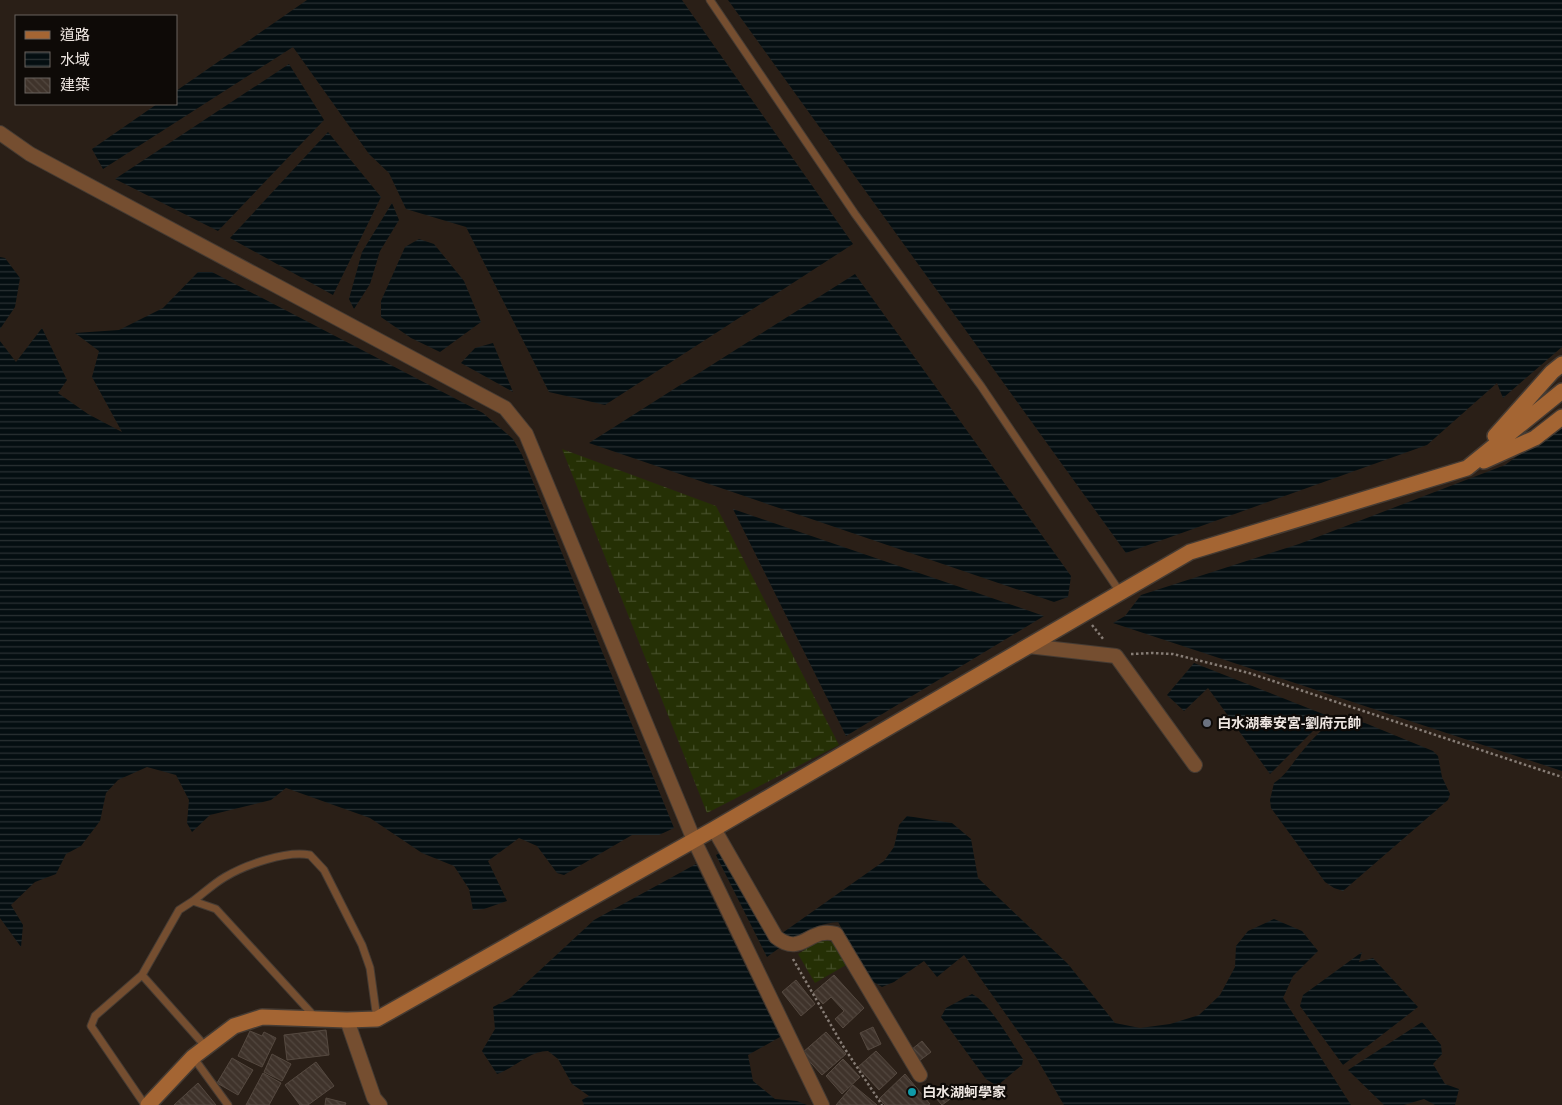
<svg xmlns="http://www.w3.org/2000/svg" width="1562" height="1105" font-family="'Noto Serif','Noto Sans TC',serif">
	<defs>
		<pattern id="wetland-marsh" width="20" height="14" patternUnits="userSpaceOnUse" patternTransform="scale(1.25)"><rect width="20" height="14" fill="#253005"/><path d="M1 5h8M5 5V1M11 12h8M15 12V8" fill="none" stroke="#454e29"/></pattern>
		<pattern id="water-rules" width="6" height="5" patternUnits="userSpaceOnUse" patternTransform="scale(1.25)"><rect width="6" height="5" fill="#040e11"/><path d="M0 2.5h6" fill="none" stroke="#293133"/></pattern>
		<pattern id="building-back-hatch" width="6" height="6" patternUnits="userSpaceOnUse" patternTransform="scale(1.25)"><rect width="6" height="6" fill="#3f332b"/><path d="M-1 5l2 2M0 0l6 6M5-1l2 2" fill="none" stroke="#52473f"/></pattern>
	</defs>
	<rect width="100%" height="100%" fill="#2a1f17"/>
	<path fill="url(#wetland-marsh)" d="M562 449 716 506 839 745 707 813Z
		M827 940 833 943 846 965 815 983 798 954 819 941Z"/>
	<path fill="url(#water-rules)" d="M307 0H682L853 244 605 405 549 392 466 227 406 209 389 173 369 154 293 47 103 169 92 149 157 104H176V91Z
		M728 0H1562V347L1503 398 1497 383 1427 445 1126 553Z
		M289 64 324 120 218 231 115 179Z
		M328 132 381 197 333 295 230 238Z
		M392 203 399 220 380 251 370 284 354 309 349 299 362 252Z
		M419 239 434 244 464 281 481 322 440 352 411 338 381 317V301L405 247Z
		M0 257 5 258 20 278 15 307 0 329Z
		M198 272H212L483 413 513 439 522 455 674 828 659 835H632L564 875 557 873 537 846 519 838 488 861 507 901 484 909 473 910 469 889 454 866 422 853 370 818 286 788 271 800 210 815 192 832 187 823 189 800 176 775 147 767 118 780 106 793 100 821 81 846 66 854 56 874 35 882 11 905 23 925 21 947 0 918V341L16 362 42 328 67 380 58 393 88 414 122 432 92 377 99 351 75 333 119 330 163 308Z
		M855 274 1071 576 1068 597 1054 602 589 443Z
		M493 343 513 392 461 363 475 348Z
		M1562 423V771L1113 623 1125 616 1141 595 1299 544 1505 465Z
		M733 509 1044 616 846 736Z
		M1194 663 1328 716 1270 774 1208 688 1184 711 1167 695Z
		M1341 715 1348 716 1433 751 1438 756 1442 777 1450 794 1448 800 1343 891 1334 888 1325 882 1271 808 1270 800 1274 783C1286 775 1291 765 1300 754 1311 740 1326 724 1341 715Z
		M907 816 952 823 971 839 978 878 1068 964 1115 1023 1140 1028 1170 1024 1199 1015 1220 995 1235 967 1236 946 1248 931 1274 919 1302 931 1318 951 1293 976 1283 998 1351 1105H1064L1036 1057 964 955 937 977 924 961 894 982 882 987 872 981 838 922C810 924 789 941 767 957L716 855 721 852 771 941 884 861 894 847 899 825Z
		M696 864 780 1037 748 1055 753 1081 775 1099 797 1101 807 1105H584L582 1100 589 1096 572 1084 558 1059 548 1051C529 1051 515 1068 497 1074L482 1051 495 1029 493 1007 510 998 594 920Z
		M1362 952 1359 962 1373 958 1418 1007 1343 1065 1300 1006 1303 995Z
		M972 994C990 1003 1011 1042 1023 1059L1022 1065 997 1086 986 1079 941 1017 946 1008Z
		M1422 1022 1441 1045 1442 1054 1433 1064 1445 1084 1459 1089 1455 1105H1435L1424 1099 1404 1105H1384L1348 1070Z"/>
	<path fill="url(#building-back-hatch)" stroke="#554940" d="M834 975 864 1008 843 1028 835 1019 844 1011 831 997 823 1004 813 993Z
		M796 980 815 1004 801 1016 782 992Z
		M873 1027 881 1044 868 1050 860 1033Z
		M326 1030 329 1055 287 1060 284 1035Z
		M250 1031 262 1036 264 1032 276 1038 262 1067 238 1056Z
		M826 1032 846 1054 822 1075 802 1053Z
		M922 1041 931 1052 919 1061 911 1050Z
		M876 1051 897 1073 879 1090 858 1067Z
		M272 1054 291 1064 282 1081 264 1072Z
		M232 1058 253 1070 238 1095 217 1083Z
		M843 1059 860 1077 842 1094 826 1076Z
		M316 1062 334 1086 308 1105H300L285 1085Z
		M263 1073 281 1083 269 1105H246Z
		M905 1074 930 1104 928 1105H885L879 1099Z
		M198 1083 216 1105H174Z
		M853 1085 877 1105H836Z
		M949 1085 957 1094 942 1105 935 1097Z
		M326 1098 346 1103 345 1105H325Z"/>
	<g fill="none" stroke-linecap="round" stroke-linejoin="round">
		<defs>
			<path id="lane" d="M710 0 855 214 981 386 1120 592
				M193 901C204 893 213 884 225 877 245 865 287 850 310 855L324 870 362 945 370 968 377 1019
				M142 975 95 1016 91 1026 145 1105
				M206 1047 142 975 179 910 193 901 216 909 315 1017
				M193 1057 228 1105"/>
			<path id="street" d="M0 133 30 154 505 408 526 434 694 840 822 1105
				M1028 646 1116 656 1195 765
				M714 829 776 937C802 958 809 926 836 934L920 1075
				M347 1020 374 1098 380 1105"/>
			<path id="secondary" d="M1495 436 1552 372 1562 364
				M1484 461 1535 438 1562 417
				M148 1105 193 1057 234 1026 262 1017 347 1020 377 1019 714 829 1190 552 1467 468 1562 391"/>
		</defs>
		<use href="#lane" stroke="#453b33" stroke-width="9"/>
		<use href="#street" stroke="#453b33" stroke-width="16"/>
		<use href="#secondary" stroke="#453b33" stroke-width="18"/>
		<path stroke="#867c75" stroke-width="2.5" stroke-dasharray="2.5 2.5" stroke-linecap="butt" d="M1092 625 1104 640
			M1131 654 1152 653 1173 654 1249 673 1562 777
			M793 959 843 1046 882 1105"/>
		<use href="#lane" stroke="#754e30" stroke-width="7"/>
		<use href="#street" stroke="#754e30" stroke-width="14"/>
		<use href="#secondary" stroke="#a46533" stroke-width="15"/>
	</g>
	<circle fill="#6b7280" stroke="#0e0a07" stroke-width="2" cx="1207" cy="723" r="5"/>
	<circle fill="#0f9aa8" stroke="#0e0a07" stroke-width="2" cx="912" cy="1092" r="5"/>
	<g text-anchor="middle" stroke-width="4.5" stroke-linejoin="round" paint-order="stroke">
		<g font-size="14" font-weight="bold" fill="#eee6e1" stroke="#0e0a07" text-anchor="start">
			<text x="1217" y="728">白水湖奉安宮-劉府元帥</text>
			<text x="922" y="1097">白水湖蚵學家</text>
		</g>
	</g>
	<rect x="15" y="15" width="162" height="90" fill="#0e0a07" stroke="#68625e"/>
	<rect x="25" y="31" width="25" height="8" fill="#a46533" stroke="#68625e"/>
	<text x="60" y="40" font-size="15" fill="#eee6e1">道路</text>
	<rect x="25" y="52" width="25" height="15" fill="url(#water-rules)" stroke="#68625e"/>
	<text x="60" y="65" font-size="15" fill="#eee6e1">水域</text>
	<rect x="25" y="78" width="25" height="15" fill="url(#building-back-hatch)" stroke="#68625e"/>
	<text x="60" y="90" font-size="15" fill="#eee6e1">建築</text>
</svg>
